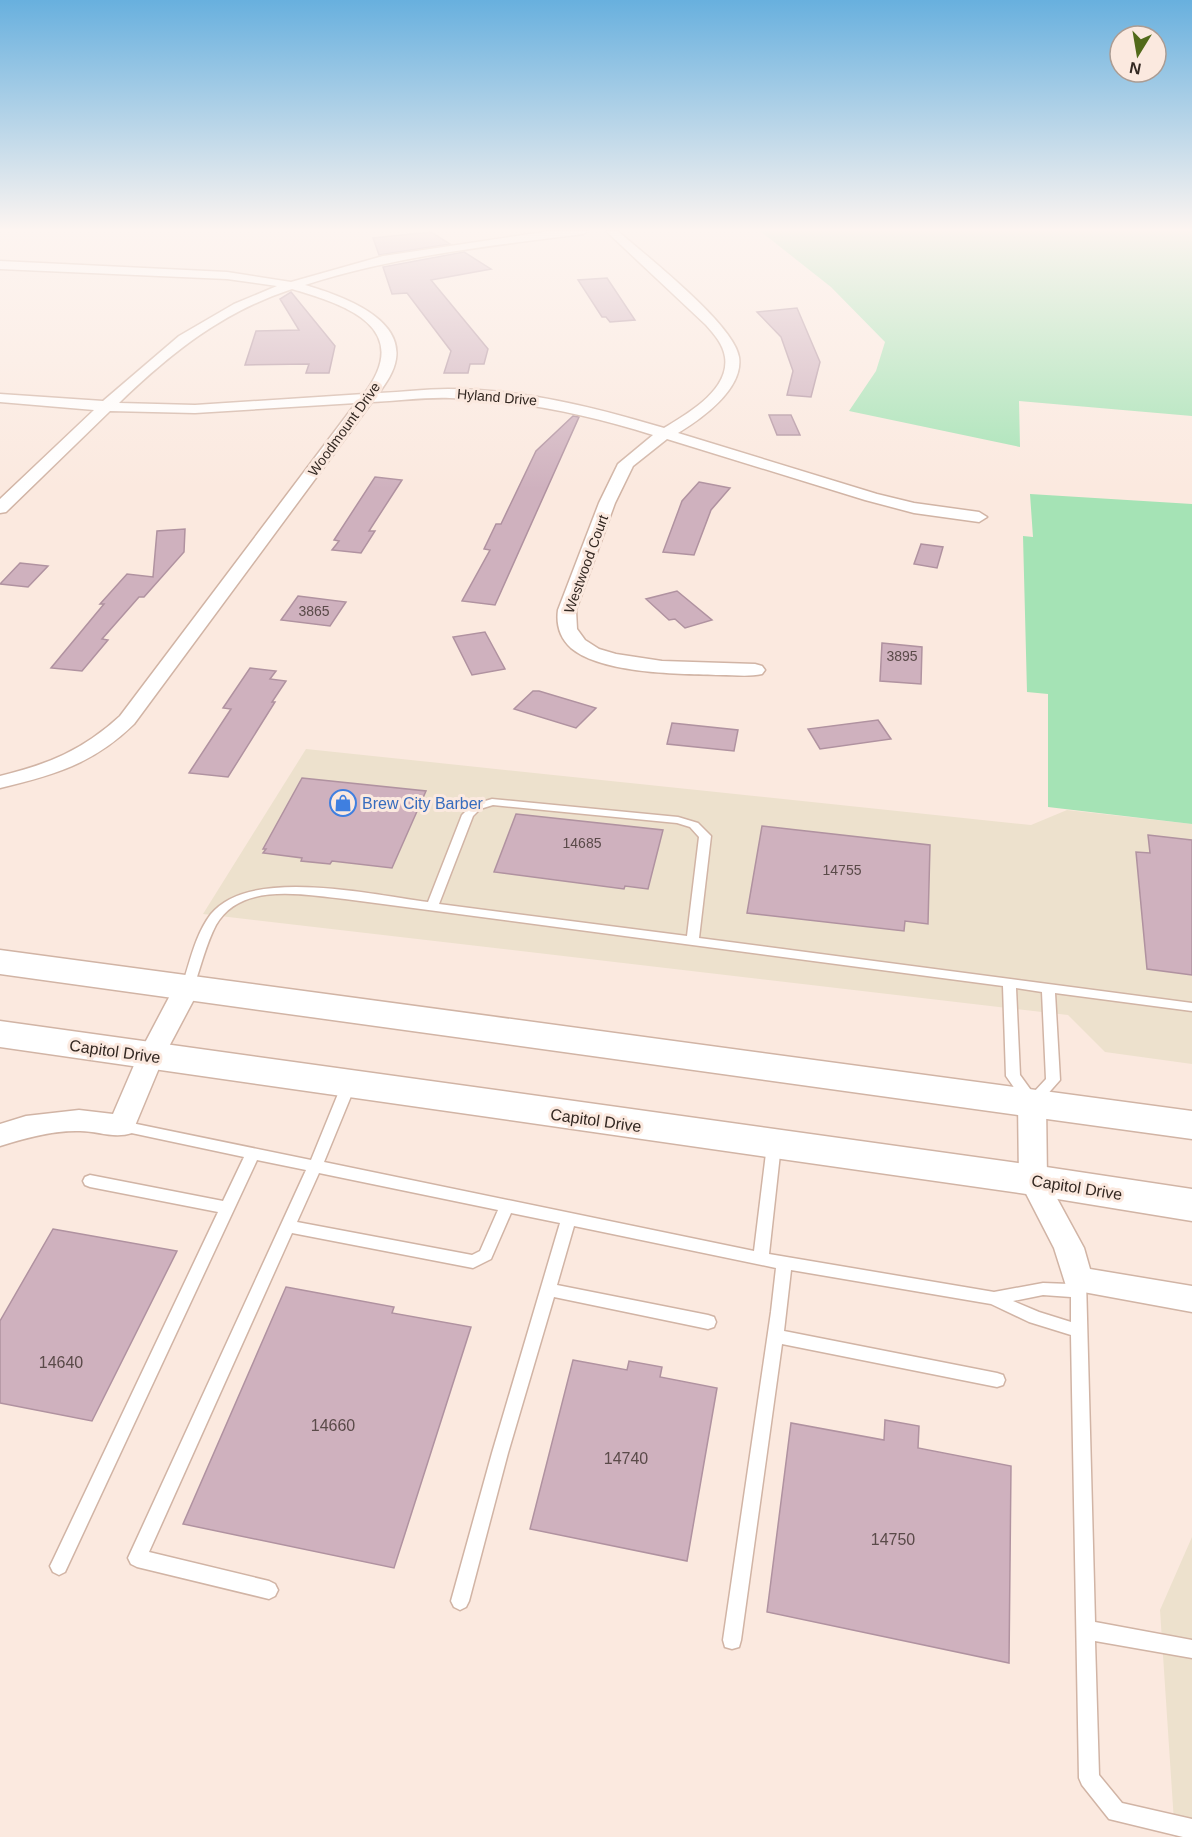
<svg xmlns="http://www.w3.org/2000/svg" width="1192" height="1837" font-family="Arial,sans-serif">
	<rect width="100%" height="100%" fill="#fbe9df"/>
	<path fill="#ede1cd" d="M306 749 1031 825 1067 810 1192 824V1064L1105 1052 1068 1015 203 914Z
		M1192 1537V1837H1175L1160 1610Z"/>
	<path fill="#a5e3b5" d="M760 231H1192V416L1019 401 1020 447 849 411 876 371 885 342 831 287Z
		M1030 494 1192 504V824L1048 807V694L1027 692 1023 536 1033 537Z"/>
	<path fill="#cfb1be" stroke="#b092a0" stroke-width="1.5" d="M431 232 450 244 379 255 373 238Z
		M464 252 491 269 431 280 488 349 484 364H470L468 373H444L451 351 407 293 392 294 383 267Z
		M607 278 635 320 610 322 606 317H602L578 280Z
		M291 292 335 346 329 373H306L309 364 245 365 256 331 299 330 280 299Z
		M797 308 820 362 811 397 787 395 793 371 781 337 757 312Z
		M769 415H791L800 435H777Z
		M573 416 579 417 495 605 462 601 490 550 484 549 496 524H501L536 451Z
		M375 477 402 480 369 531H375L361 553 332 550 339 541 334 540Z
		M699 482 730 488 711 510 694 555 663 552 682 501Z
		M185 529 184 552 144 597H139L102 639 108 640 82 671 51 668 104 604H100L127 574 153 577 157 531Z
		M921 544 943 547 937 568 914 564Z
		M20 563 48 566 28 587 0 584Z
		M677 591 712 620 685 628 675 619 669 620 646 599Z
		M298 596 346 602 330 626 281 620Z
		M485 632 505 669 472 675 453 637Z
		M882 643 922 647 921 684 880 681Z
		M250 668 276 671 270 679 286 681 272 702H275L228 777 189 773 231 709 223 708Z
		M533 691H539L596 708 576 728 514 709Z
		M878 720 891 739 820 749 808 729Z
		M672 723 738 730 734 751 667 744Z
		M302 778 426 791 392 868 332 861 330 864 301 861 302 858 263 853 266 849H263Z
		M516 814 663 830 648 889 625 886 624 889 494 872Z
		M762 826 930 845 928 924 905 921 904 931 747 913Z
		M1148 835 1192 840V975L1147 969 1136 852 1150 853Z
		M53 1229 177 1251 92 1421 0 1403V1321Z
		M286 1287 394 1307 392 1313 471 1327 394 1568 183 1524Z
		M573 1360 627 1370 629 1361 662 1367 660 1377 717 1388 687 1561 530 1529Z
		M885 1420 919 1426 918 1448 1011 1466 1009 1663 767 1612 791 1423 884 1440Z"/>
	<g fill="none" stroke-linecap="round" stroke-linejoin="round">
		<defs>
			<path id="lane" d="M492 799 678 817 698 823 711 836 699 938 1192 1003V1011L1055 993 1060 1080 1037 1106H1027L1006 1076 1003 986 345 899C305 895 241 881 216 925 206 944 201 966 194 986L188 990 184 989 182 986C190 962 195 935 211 914 250 866 373 895 428 902L462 815 472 805ZM493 805 677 823 690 827 699 837 687 936 439 904 473 816 480 809ZM1016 988 1042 992 1046 1079 1033 1093 1020 1075Z
				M349 1079 354 1080 356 1084 324 1162 754 1251 767 1145 769 1141 774 1140 779 1141 781 1145 769 1254 994 1292 1043 1283 1070 1284 1073 1276 1078 1274 1083 1276 1086 1280 1095 1622 1192 1640V1658L1095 1641 1099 1775 1122 1803 1192 1819V1837H1183L1109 1819 1082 1785 1079 1778 1071 1335 1029 1322 991 1304 791 1270 784 1331 997 1373 1003 1375 1005 1380 1003 1385 997 1387 782 1344 741 1640 739 1647 732 1649 725 1647 723 1640 771 1312 776 1268 574 1226 557 1285 708 1315 714 1317 716 1322 714 1327 708 1329 554 1297 508 1453 469 1601 466 1607 460 1610 454 1607 451 1601 492 1453 560 1223 511 1213 491 1259 473 1268 292 1233 149 1552 269 1581 275 1584 278 1590 275 1596 269 1599 137 1567 131 1564 128 1558 306 1170 257 1160 65 1572 59 1575 53 1572 50 1566 53 1560 218 1212 90 1187 85 1185 83 1181 85 1177 90 1175 223 1201 244 1157 122 1131 117 1130 115 1126 117 1122 122 1121 311 1160 342 1084 344 1080ZM319 1173 498 1210 480 1251 472 1255 297 1222ZM1043 1295 1071 1297V1322L1039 1312 1013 1301Z"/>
			<path id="street" d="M550 231H588L583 234C489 246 395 256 305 285 336 294 403 316 396 359 394 372 386 383 379 393 402 392 425 389 448 389 522 389 594 407 664 428 687 414 730 390 725 357 723 344 714 334 706 325L606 231H618C646 256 734 324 739 357 744 389 701 419 678 433L877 494 914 503 979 512 987 517 979 522 914 513 865 500 667 439 633 466 615 503 576 610 577 629 585 640 599 649 616 654 662 661 755 664 762 666 765 670 762 674C749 677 734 675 720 675 681 674 602 674 571 648 560 638 556 624 558 610L599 503 618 464 653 435C587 414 520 400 450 398 425 397 398 401 372 402L134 724C93 764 54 775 0 788V776C49 764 83 750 120 716L356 403 195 413 110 411 6 512 0 513V499L94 410 0 402V394L103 401 179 336 234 304 277 286 227 279 0 269V261L227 272 291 282 383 256ZM292 289C347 305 414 328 364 394L195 405 119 403C171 353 222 312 292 289Z
				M188 977 197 980 201 986 164 1056 132 1133C114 1139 98 1131 80 1131 54 1130 25 1138 0 1146V1124L26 1116 79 1110 113 1114 138 1056 175 986 179 980Z
				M1032 1092 1042 1095 1046 1102 1047 1180 1084 1248 1090 1269 1192 1286V1312L1067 1289 1054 1248 1019 1180 1018 1102 1022 1095Z"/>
			<path id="primary" d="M0 950 1192 1111V1139L0 974Z
				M0 1021 1033 1165 1192 1189V1221L1033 1195 0 1047Z"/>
		</defs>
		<use href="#lane" stroke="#d1b4a5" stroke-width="3"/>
		<use href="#street" stroke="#d1b4a5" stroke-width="3"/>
		<use href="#primary" stroke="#d1b4a5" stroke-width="3"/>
		<use href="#lane" fill="#fff" fill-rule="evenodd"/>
		<use href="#street" fill="#fff" fill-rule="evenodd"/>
		<use href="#primary" fill="#fff" fill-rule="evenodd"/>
	</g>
	<linearGradient id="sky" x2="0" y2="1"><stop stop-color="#68b0de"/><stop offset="0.47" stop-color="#fdf5f1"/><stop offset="1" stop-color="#fdf5f1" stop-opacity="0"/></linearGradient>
	<rect width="1192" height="489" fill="url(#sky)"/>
	<defs>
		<symbol id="shop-ring" viewBox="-11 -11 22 22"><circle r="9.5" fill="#fbe9df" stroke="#3f7fe0" stroke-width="1.5"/><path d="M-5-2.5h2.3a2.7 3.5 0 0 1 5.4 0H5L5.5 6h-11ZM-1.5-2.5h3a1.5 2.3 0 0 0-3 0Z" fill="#3f7fe0"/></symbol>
	</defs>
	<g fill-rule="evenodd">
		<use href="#shop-ring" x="328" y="788" width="30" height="30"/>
	</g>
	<g text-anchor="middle" stroke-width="6" stroke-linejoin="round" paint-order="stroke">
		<g font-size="14" fill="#332822" stroke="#fbe9df">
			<text transform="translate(497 397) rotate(5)" y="5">Hyland Drive</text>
			<text transform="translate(344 429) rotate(-54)" y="5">Woodmount Drive</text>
			<text transform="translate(586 564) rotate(-70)" y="5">Westwood Court</text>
		</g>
		<g font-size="14" fill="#5a4a49">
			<text x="314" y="616">3865</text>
			<text x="902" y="661">3895</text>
			<text x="582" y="848">14685</text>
			<text x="842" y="875">14755</text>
		</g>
		<g font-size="16" fill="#366cbe" stroke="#fbe9df" text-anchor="start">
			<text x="362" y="809">Brew City Barber</text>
		</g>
		<g font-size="16" fill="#332822" stroke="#fbe9df">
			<text transform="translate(115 1051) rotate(8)" y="6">Capitol Drive</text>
			<text transform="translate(596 1120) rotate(8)" y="6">Capitol Drive</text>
			<text transform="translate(1077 1187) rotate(9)" y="6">Capitol Drive</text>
		</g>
		<g font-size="16" fill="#5a4a49">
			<text x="61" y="1368">14640</text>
			<text x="333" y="1431">14660</text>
			<text x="626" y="1464">14740</text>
			<text x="893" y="1545">14750</text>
		</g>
	</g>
	<g transform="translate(1138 54) rotate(191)"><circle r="28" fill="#fbe9df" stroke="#ab9c93" stroke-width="1.5"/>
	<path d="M0-4.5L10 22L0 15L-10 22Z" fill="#526a1a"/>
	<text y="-9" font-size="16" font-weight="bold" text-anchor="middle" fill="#332822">N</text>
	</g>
</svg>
